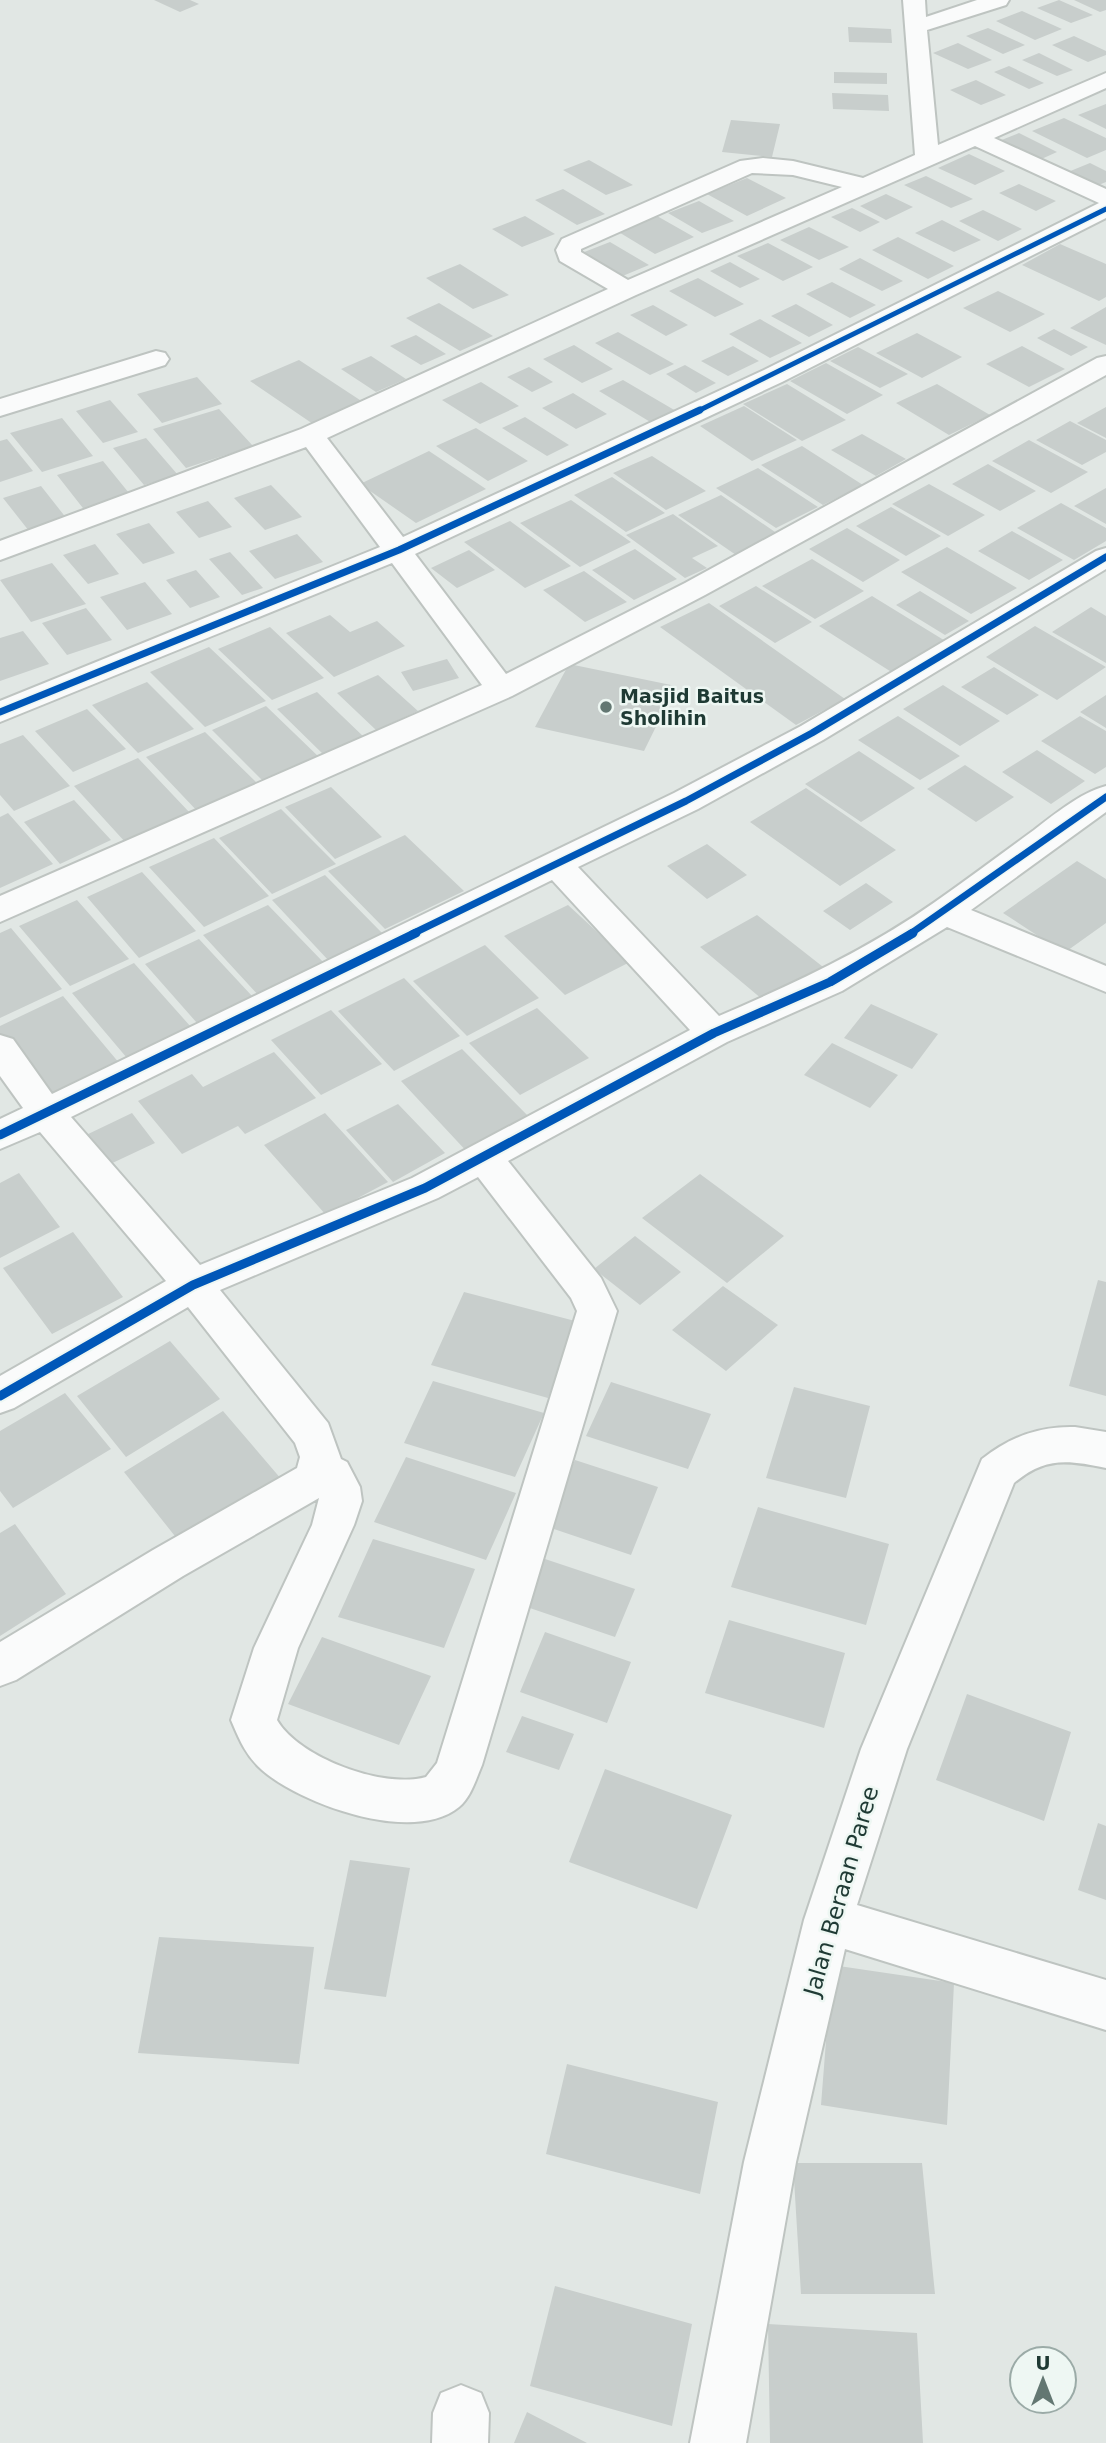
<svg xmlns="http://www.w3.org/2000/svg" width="1106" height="2443" font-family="'DejaVu Sans',sans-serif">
	<rect width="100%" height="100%" fill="#e1e7e4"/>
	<path fill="#c8cecc" d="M154 0H190L199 4 180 12Z
		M1059 0 1093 15 1071 23 1037 8Z
		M1074 0H1106V10L1100 12Z
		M1022 11 1062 29 1035 40 996 21Z
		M848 27 891 29 892 43 849 42Z
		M988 28 1025 45 1003 54 966 36Z
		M1074 36 1106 51V55L1088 62 1052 45Z
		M958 43 992 60 968 69 933 53Z
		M1039 53 1073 70 1057 76 1022 60Z
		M1009 66 1044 83 1029 89 994 72Z
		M834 72 887 73V84L834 83Z
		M976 80 1006 95 981 105 950 90Z
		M832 93 888 95 889 111 833 109Z
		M1106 104V129L1078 115Z
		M1064 118 1106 138V150L1087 158 1032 131Z
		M731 120 780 124 772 157 722 152Z
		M1019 133 1057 152 1037 161 999 141Z
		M969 154 1005 171 975 185 938 168Z
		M589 160 633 185 606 195 563 170Z
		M1090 163 1106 171V182L1096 186 1068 172Z
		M926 176 973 199 951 208 904 185Z
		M747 178 786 198 747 216 707 194Z
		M1019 184 1056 201 1036 211 999 193Z
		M563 189 605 214 577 225 535 200Z
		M886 194 913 207 886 220 860 206Z
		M699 201 734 221 702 233 668 213Z
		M852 208 880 222 860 232 831 217Z
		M983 210 1022 229 998 241 959 221Z
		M525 216 555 234 522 247 492 229Z
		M657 216 694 237 655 254 617 231Z
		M942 220 981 240 954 252 915 233Z
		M809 227 849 247 819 260 780 240Z
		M898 237 954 266 928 279 872 250Z
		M610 242 649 265 613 280 574 256Z
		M768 243 813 267 783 281 737 256Z
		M1060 244 1106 264V297L1099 301 1022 265Z
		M860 258 903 281 882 291 839 269Z
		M730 262 760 279 740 288 710 271Z
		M460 264 509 295 473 309 426 278Z
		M698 278 744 304 715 317 669 291Z
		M832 282 876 305 850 318 806 294Z
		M998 291 1045 314 1010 332 963 308Z
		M439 303 493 336 460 351 406 318Z
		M796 304 833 325 809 337 771 316Z
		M653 305 688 325 666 336 630 315Z
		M1106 307V345L1070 328Z
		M760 319 802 343 770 358 729 334Z
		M1054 329 1088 347 1071 356 1037 338Z
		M618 332 674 364 650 375 595 343Z
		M917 333 962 357 922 378 876 353Z
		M416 335 446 354 421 365 390 346Z
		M574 345 613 369 582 383 543 359Z
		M733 346 759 361 728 376 701 361Z
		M1022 346 1065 369 1029 387 986 364Z
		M858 347 908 374 880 388 830 361Z
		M371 356 406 379 376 392 341 369Z
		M299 360 366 404 316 426 250 381Z
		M826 363 883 395 847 414 790 381Z
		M685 365 716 383 696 393 666 374Z
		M529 367 553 382 532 392 507 377Z
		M197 377 222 404 162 423 137 394Z
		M623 380 676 411 652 423 599 391Z
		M481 382 519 406 480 424 442 400Z
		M787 384 846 420 802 441 743 404Z
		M937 384 990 415 949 435 896 403Z
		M573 393 607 414 576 429 542 408Z
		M110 400 138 432 103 443 76 411Z
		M744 406 797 440 752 461 700 426Z
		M1106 407V438L1077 423Z
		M219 409 253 446 186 468 153 429Z
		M525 417 569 445 547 456 502 428Z
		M62 418 93 456 42 472 10 433Z
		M1070 421 1106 440V452L1082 465 1036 440Z
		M476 428 528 461 488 481 436 446Z
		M862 434 906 459 876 476 831 450Z
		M146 438 178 475 144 485 113 448Z
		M7 439 33 471 0 482V441Z
		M1029 440 1088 472 1051 493 992 461Z
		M802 446 863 485 823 505 761 465Z
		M429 451 486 489 416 523 360 484Z
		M652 456 706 491 666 510 613 473Z
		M103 461 133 498 86 512 57 475Z
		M988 464 1036 491 1000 511 952 484Z
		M758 468 818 507 776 528 716 488Z
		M612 477 665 513 626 532 574 495Z
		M929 484 985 515 948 536 892 504Z
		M271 485 302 517 265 530 234 498Z
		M41 486 67 519 29 531 3 498Z
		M1106 488V524L1074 506Z
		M721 495 778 534 736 555 678 515Z
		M571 500 631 542 580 567 520 523Z
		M208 501 232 527 199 538 176 512Z
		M1061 503 1106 528V541L1074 560 1017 528Z
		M891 507 941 536 906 556 856 526Z
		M673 514 718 546 692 558 707 568 685 578 626 535Z
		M510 521 571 566 525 588 464 542Z
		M149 523 175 553 143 564 116 534Z
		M847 528 900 560 863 582 809 549Z
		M1012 531 1063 560 1029 580 978 551Z
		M297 534 323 562 275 579 249 551Z
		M95 544 119 574 88 584 63 555Z
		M947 547 1017 588 971 614 901 572Z
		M635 549 677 579 634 600 592 570Z
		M469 550 495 570 457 588 431 568Z
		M230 552 263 588 242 595 209 559Z
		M812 559 864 591 815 619 762 586Z
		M52 563 86 604 31 622 0 580Z
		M196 570 220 597 190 608 166 580Z
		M584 571 627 602 585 622 543 590Z
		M145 582 172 614 127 630 100 597Z
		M756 586 812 622 775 643 719 606Z
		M920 591 969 621 945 635 896 605Z
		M872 596 947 642 893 673 819 626Z
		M709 603 845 699 796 725 660 627Z
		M1091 607 1106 616V663L1052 632Z
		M86 608 112 640 67 655 42 623Z
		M330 615 350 632 377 621 405 646 334 677 286 633Z
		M1035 626 1106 667 1057 700 986 657Z
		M270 627 324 678 272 700 218 649Z
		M23 631 49 664 0 681V638Z
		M209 647 266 701 205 727 150 672Z
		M447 659 459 678 413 691 401 672Z
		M569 664 676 686 644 751 535 727Z
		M994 667 1039 695 1007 715 961 687Z
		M378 675 418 711 376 730 337 693Z
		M147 682 194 729 138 753 92 705Z
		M943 685 1000 721 960 746 903 709Z
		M317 692 366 739 326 757 277 709Z
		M1106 695V728L1080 712Z
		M266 706 321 759 266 784 212 730Z
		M87 709 126 749 73 772 35 731Z
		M898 716 960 756 920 780 858 740Z
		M1080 716 1106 731V767L1095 774 1041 741Z
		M205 732 260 786 199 813 146 757Z
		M23 735 70 786 14 811 0 795V744Z
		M1037 750 1085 781 1051 804 1002 772Z
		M859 751 915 788 861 822 805 784Z
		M138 758 190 813 126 843 74 786Z
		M965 765 1014 797 976 822 927 789Z
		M331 787 382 837 335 859 285 807Z
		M806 788 896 850 840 886 750 822Z
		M74 800 111 840 60 864 24 822Z
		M281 809 336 864 272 894 219 838Z
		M8 813 53 864 0 888V817Z
		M405 835 464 891 385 929 328 871Z
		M214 838 269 896 204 927 149 867Z
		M707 844 747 875 707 899 667 866Z
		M1077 861 1106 879V923L1064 953 1003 913Z
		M142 872 196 931 139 958 87 897Z
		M325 875 383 934 329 961 272 900Z
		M866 883 893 902 850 930 823 911Z
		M77 900 129 959 70 986 19 926Z
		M268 905 326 965 260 997 203 935Z
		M568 905 630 962 565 995 504 936Z
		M757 915 827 970 769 1005 700 947Z
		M11 928 62 989 0 1018V933Z
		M199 939 252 996 197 1023 145 964Z
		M485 945 539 998 467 1036 413 981Z
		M134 963 191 1027 127 1058 72 993Z
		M404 978 460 1036 394 1071 338 1011Z
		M63 996 120 1064 44 1100 0 1045V1026Z
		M871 1004 938 1034 912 1069 844 1038Z
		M537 1008 589 1058 520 1095 469 1043Z
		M331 1010 382 1064 321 1095 271 1040Z
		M832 1043 898 1075 870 1108 804 1075Z
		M462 1049 533 1121 470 1155 401 1081Z
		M274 1052 316 1098 245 1134 238 1126 182 1154 138 1101 192 1074 203 1087Z
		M398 1104 445 1153 393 1182 346 1130Z
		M132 1113 155 1143 106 1166 84 1136Z
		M325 1113 388 1182 326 1215 264 1145Z
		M19 1173 60 1227 0 1258V1183Z
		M700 1174 784 1236 727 1283 642 1218Z
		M73 1232 123 1297 52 1334 3 1268Z
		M635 1236 681 1272 640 1305 594 1269Z
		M1098 1280 1106 1282V1396L1069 1386Z
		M723 1286 778 1325 726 1371 672 1330Z
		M464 1292 579 1322 548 1398 431 1365Z
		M170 1341 220 1399 126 1457 77 1396Z
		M433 1381 544 1413 515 1477 404 1443Z
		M611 1382 711 1414 688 1469 586 1436Z
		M794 1387 870 1406 846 1498 766 1478Z
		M65 1393 111 1449 13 1508 0 1491V1431Z
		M223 1411 282 1480 182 1545 124 1472Z
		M406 1457 516 1493 486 1560 374 1522Z
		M575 1460 658 1487 631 1555 545 1526Z
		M758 1507 889 1544 866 1625 731 1587Z
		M15 1524 66 1594 0 1636V1533Z
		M373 1539 475 1569 444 1648 338 1617Z
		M539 1557 635 1589 615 1637 518 1604Z
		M729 1620 845 1653 824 1728 705 1693Z
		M545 1632 631 1662 607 1723 520 1692Z
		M322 1637 431 1676 399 1745 288 1704Z
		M967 1694 1071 1732 1044 1821 936 1780Z
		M522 1716 574 1734 559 1770 506 1752Z
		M605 1769 732 1815 697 1909 569 1862Z
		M1098 1823 1106 1826V1900L1078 1890Z
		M350 1860 410 1868 386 1997 324 1989Z
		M159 1937 314 1947 299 2064 138 2053Z
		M832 1965 954 1983 947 2125 821 2105Z
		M567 2064 718 2102 700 2194 546 2154Z
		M793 2163H922L935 2294H801Z
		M555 2286 692 2324 672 2426 530 2386Z
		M768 2324 917 2333 923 2443H770Z
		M527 2412 587 2443H514Z"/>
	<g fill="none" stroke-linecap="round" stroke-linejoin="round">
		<defs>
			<path id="street" d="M903 0H925L926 17 977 0H1009L1006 5 927 30 938 145 1106 73V88L994 138 1106 189V218L782 382 415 554 506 674 685 583 1097 358 1106 356V375L705 595 512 696 0 922V896L482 685 392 563 0 722V701L380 547 306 447 0 560V541L301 429 608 289 560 261 556 250 562 239 740 161 763 158 793 161 863 178 915 155ZM975 146 1099 203 764 370 403 537 327 438 636 295ZM752 173 793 175 842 187 628 280 581 252V249Z
				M156 351 165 353 169 359 165 365 0 416V399Z
				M1106 548V569L823 740 698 809 578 867 719 1016C795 983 867 950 935 902 968 879 1001 854 1034 830 1055 814 1080 793 1106 786V812L971 910 1106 966V992L947 927 842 991 727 1042 508 1161 601 1278 617 1311 482 1765C476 1779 471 1797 459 1807 413 1845 301 1804 262 1770 246 1756 239 1739 231 1720L254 1648 312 1525 319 1498 183 1576 16 1680 0 1686V1642L153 1550 297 1468 300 1457 295 1443 188 1307 14 1408 0 1413V1376L166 1281 40 1132 0 1149V1119L23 1108 0 1076V1035L13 1039 52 1094 674 793 801 726 1096 551ZM552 880 690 1030 412 1178 200 1265 71 1117ZM478 1177 571 1298 577 1311 437 1763 426 1777C384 1789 299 1758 277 1720L298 1648 354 1525 362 1501 360 1487 347 1462 341 1459 328 1423 220 1290 438 1198Z
				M1075 1427 1106 1432V1468C1067 1460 1045 1457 1014 1483L907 1749 857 1905 1106 1980V2030L845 1949 796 2162 746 2443H690L744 2162 804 1920 861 1749 982 1459C1010 1437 1039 1426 1075 1427Z
				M461 2385 481 2393 489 2413 488 2443H432L433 2413 441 2393Z"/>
		</defs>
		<use href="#street" stroke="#bec4c1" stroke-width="4"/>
		<use href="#street" fill="#fafbfb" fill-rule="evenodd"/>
		<defs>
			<path id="cycleway-far2" d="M696 412 1106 209"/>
			<path id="cycleway-far1" d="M0 712 399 550 700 410
				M412 934 686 801 812 733 1106 557
				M910 934 1106 797"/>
			<path id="cycleway" d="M0 1135 416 933
				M0 1396 193 1285 425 1188 714 1033 830 982 913 933"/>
		</defs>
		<use href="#cycleway-far2" stroke="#eef7f3" stroke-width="8"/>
		<use href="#cycleway-far1" stroke="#eef7f3" stroke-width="10"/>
		<use href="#cycleway" stroke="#eef7f3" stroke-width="13"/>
		<use href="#cycleway-far2" stroke="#0057b8" stroke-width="5"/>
		<use href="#cycleway-far1" stroke="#0057b8" stroke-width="7"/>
		<use href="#cycleway" stroke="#0057b8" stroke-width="9"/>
	</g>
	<circle fill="#637772" stroke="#eef7f3" stroke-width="2.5" cx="606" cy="707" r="7"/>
	<g text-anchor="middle" stroke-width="5" stroke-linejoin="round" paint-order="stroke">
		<g font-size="19" font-weight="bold" fill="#1f3a34" stroke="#eef7f3" text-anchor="start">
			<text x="620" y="703">Masjid Baitus<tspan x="620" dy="22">Sholihin</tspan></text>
		</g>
		<g font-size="23" fill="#1f3a34" stroke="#eef7f3">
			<text transform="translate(841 1891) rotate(-74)" y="8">Jalan Beraan Paree</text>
		</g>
	</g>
	<g transform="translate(1043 2380)"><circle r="33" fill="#eef7f3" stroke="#9baba7" stroke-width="2"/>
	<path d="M0-5L12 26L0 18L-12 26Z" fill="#637772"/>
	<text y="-10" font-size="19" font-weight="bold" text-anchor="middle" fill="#1f3a34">U</text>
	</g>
</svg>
